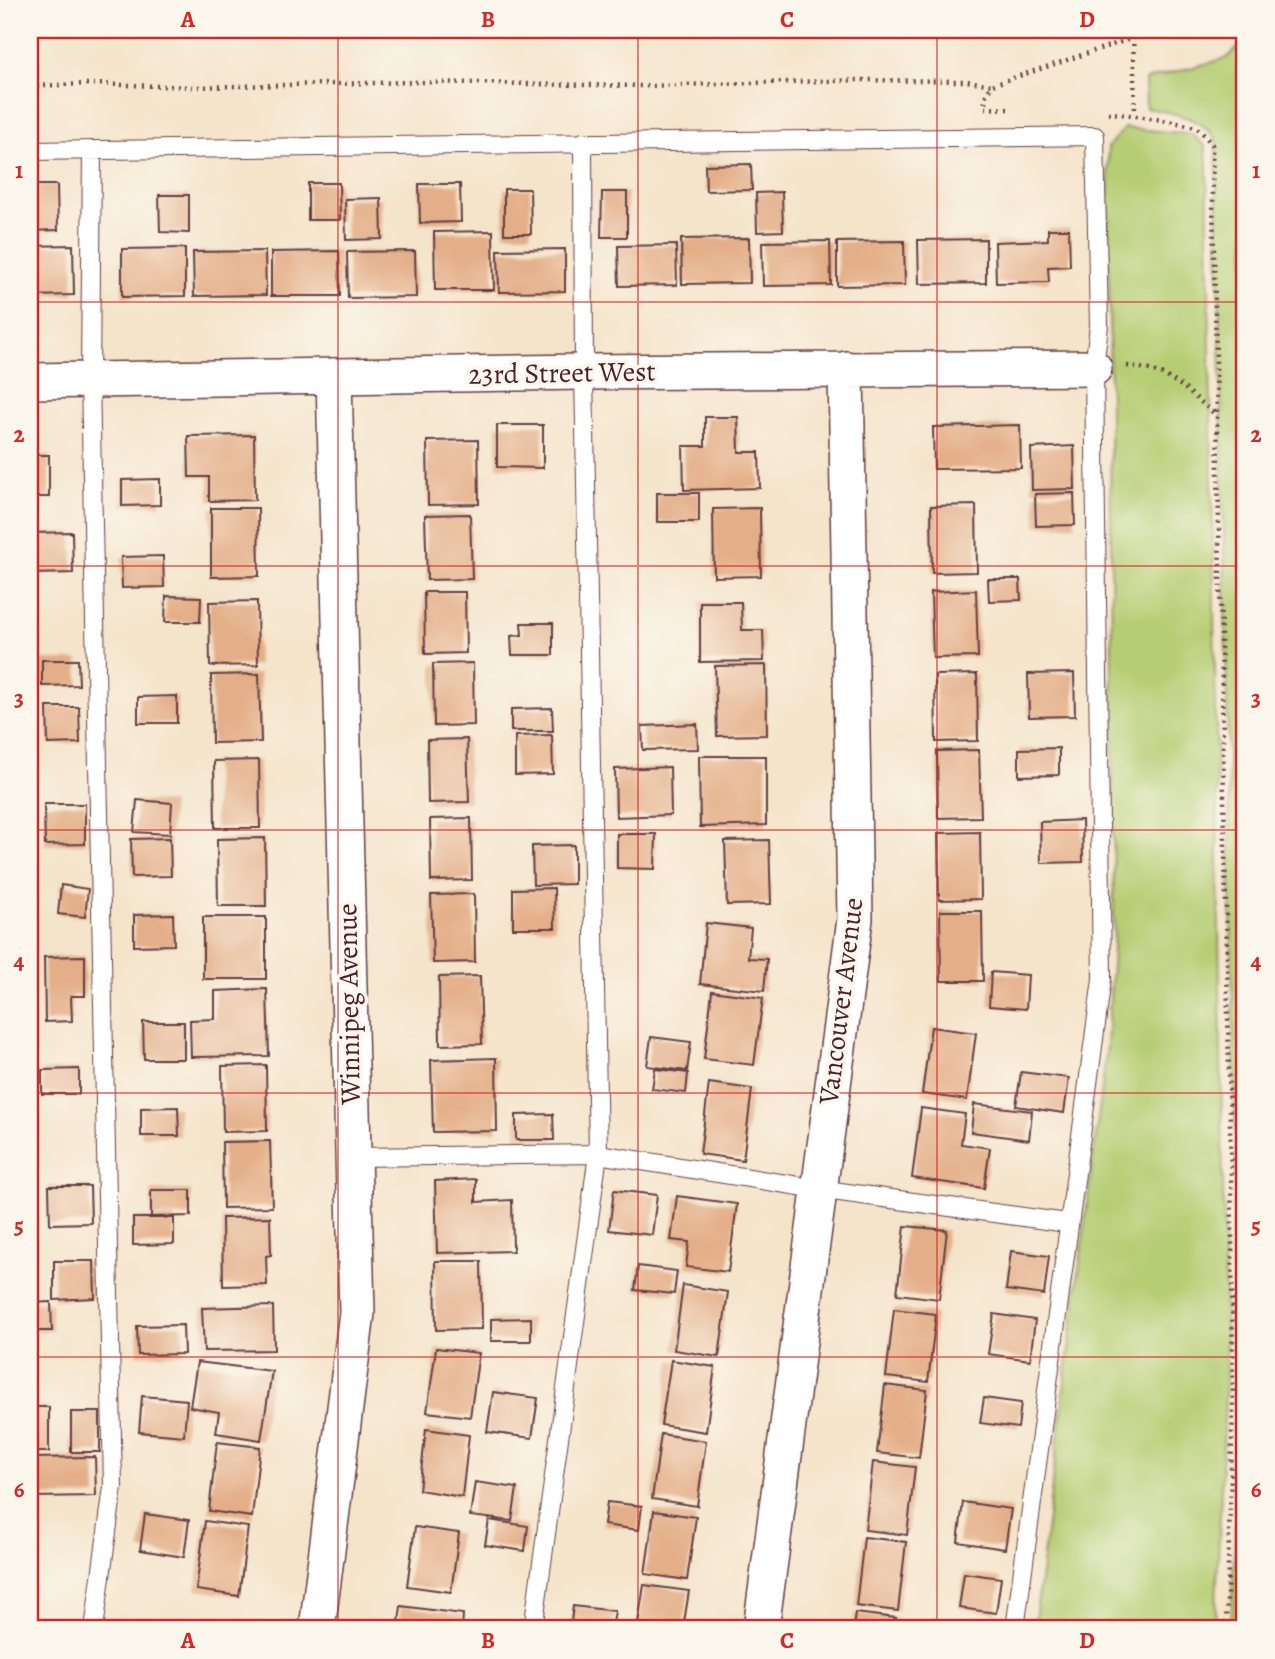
<svg xmlns="http://www.w3.org/2000/svg" width="1275" height="1659" font-family="Alegreya,serif">
<rect width="100%" height="100%" fill="#fbf7ec"/>
<filter id="ink" filterUnits="userSpaceOnUse"><feTurbulence type="fractalNoise" baseFrequency=".0143" numOctaves="2"/><feDisplacementMap in="SourceGraphic" scale="14" xChannelSelector="R" yChannelSelector="G"/><feConvolveMatrix kernelMatrix="1 2 1 2 8 2 1 2 1" color-interpolation-filters="sRGB"/></filter>
<filter id="wash" filterUnits="userSpaceOnUse"><feTurbulence type="fractalNoise" baseFrequency=".00686" numOctaves="4" result="noise"/><feDisplacementMap in="SourceGraphic" scale="28" xChannelSelector="R" yChannelSelector="G"/><feGaussianBlur stdDeviation="1.57" result="paint"/><feColorMatrix in="noise" values="0 0 0 0 0 0 0 0 0 0 0 0 0 0 0 0 0 1.4 0 .05"/><feComposite in="paint" operator="in"/></filter>
<g filter="url(#wash)">
<rect width="100%" height="100%" fill="#f4e4ca"/>
<path fill="#b5ce73" stroke="#80764f" stroke-width="2" d="M1245,40V1629H1231L1237,1470L1238,1265L1216,139C1199,116 1173,113 1146,108L1145,80L1227,58Z
M1124,128L1191,134L1205,146L1207,163L1226,1375L1215,1629H1034L1107,1047L1114,932L1108,147Z"/>
<g id="blocks">
<path fill="#e4af88" d="M751,164L752,190L706,191L705,165Z
M308,183H339L340,220H308Z
M419,184H460L461,222L420,223Z
M30,185H57L58,230L30,231Z
M504,189H530L531,234H504Z
M602,192H627V237H601Z
M782,192L783,231L757,232L756,193Z
M159,195H189V233L160,232Z
M381,198L382,239L346,240L345,199Z
M1048,229H1069L1070,266L1048,267L1049,282L996,283L995,242L1048,240Z
M493,231L494,290H435L434,232Z
M749,238L750,283L682,284L681,239Z
M986,239V283L919,284L918,240Z
M830,241L831,285L763,286L762,242Z
M904,241L905,285L837,286V242Z
M73,245L74,295L30,296V246Z
M676,245L677,285L619,286L618,246Z
M185,248V296L122,297V249Z
M565,249V291L499,292L498,250Z
M265,251L266,295L194,296L193,252Z
M339,251L340,296H271V252Z
M415,251L416,297L348,298L347,252Z
M705,417H738L739,452H759L760,488L684,490L683,446H705Z
M497,425H543V468L497,467Z
M1020,425L1021,468L934,469L933,427Z
M254,435L255,500L209,501V477H189L188,436Z
M478,440L479,504L428,505L427,441Z
M1074,446L1075,489L1032,490L1031,448Z
M30,455H49V497H30Z
M160,479V505L122,506V480Z
M657,493H699V522H657Z
M1074,493L1075,525L1036,526L1035,494Z
M976,505L977,572L932,573L931,506Z
M211,508H258L259,576L211,577Z
M760,508L761,576L714,577L713,509Z
M470,514L472,579L427,580L425,515Z
M72,532L73,573L30,574V533Z
M163,556L164,587L122,588L121,557Z
M988,579H1020L1021,600L989,601Z
M976,590L978,657L933,658L931,592Z
M424,592H465L466,653L425,654Z
M166,596L201,597L200,622H165Z
M257,601L258,665L210,666L209,602Z
M700,602H741L742,630H763L764,661L700,662Z
M521,623H553V655H512L511,636L522,635Z
M42,660H78L79,685L42,686Z
M473,663L474,725L434,726L433,664Z
M766,665L767,735L717,736L715,666Z
M1074,673L1075,716L1029,717L1028,674Z
M259,674L261,742L212,743L211,675Z
M977,674L978,741L936,742L935,675Z
M177,696V723H138V697Z
M47,707H79L80,743L48,744Z
M552,708L553,731H511V709Z
M697,724L698,749L643,750L642,726Z
M552,735L553,774L515,775V736Z
M467,739L469,802L428,803L427,740Z
M1059,748V775L1019,776V749Z
M979,750L981,817L938,818L937,751Z
M699,756H766V825L700,827Z
M259,760L260,828H215L214,761Z
M670,767L671,815L616,817L615,769Z
M137,800L172,803L170,834L134,832Z
M44,804H85V844L45,845Z
M471,818L472,880L431,881L430,819Z
M1082,820L1083,862L1041,863L1040,822Z
M980,832L981,899L939,900L938,833Z
M617,834H656L655,869L617,868Z
M170,838L171,876L132,877L131,839Z
M265,838L266,906H218L217,839Z
M769,840L771,904L727,905L725,841Z
M574,845V884L533,885L532,846Z
M61,885L88,889L85,917L58,914Z
M554,888L555,928H513V889Z
M474,894L475,962L433,963L431,895Z
M940,911H982L983,981H941Z
M173,914L174,945L134,946V915Z
M203,917H266V979H203Z
M706,923L751,928L748,958L767,959L764,991L700,984Z
M85,956V996H71L72,1021L45,1022L44,957Z
M991,972L1028,975L1026,1009L989,1006Z
M480,976L482,1044L440,1045L439,977Z
M267,989L269,1056L191,1057L190,1020L215,1019V991Z
M712,991L763,998L754,1065L704,1059Z
M143,1022H184V1059H144Z
M931,1027L976,1033L967,1100L922,1094Z
M651,1037L691,1042L687,1071L647,1066Z
M496,1058L497,1131L433,1132L431,1060Z
M266,1065L267,1131L223,1132L222,1066Z
M79,1069V1094H42V1070Z
M655,1069L688,1073L686,1093L652,1089Z
M1021,1072L1069,1078L1064,1113L1016,1106Z
M709,1083L752,1089L743,1160L700,1154Z
M974,1104L1032,1111L1029,1140L971,1132Z
M178,1107L179,1136H141V1108Z
M921,1108L965,1114L961,1144L990,1148L984,1188L912,1178Z
M553,1114L554,1140H516V1115Z
M270,1141L272,1207L223,1208L222,1142Z
M476,1179V1202L512,1200L513,1251L437,1253L435,1181Z
M49,1186H90L91,1223L50,1224Z
M151,1190H191V1216L151,1217Z
M614,1190L657,1195L652,1235L609,1230Z
M677,1196L737,1204L728,1272L686,1267L689,1242L671,1240Z
M270,1217L271,1255L266,1256L267,1285L223,1286L222,1218Z
M133,1218H174V1244L133,1245Z
M905,1226L947,1230L939,1299L897,1294Z
M1011,1251L1049,1256L1044,1295L1006,1290Z
M54,1261H94L95,1298L54,1300Z
M435,1261H481L482,1329L436,1330Z
M638,1266L677,1271L674,1294L635,1290Z
M683,1285L728,1292L719,1357L674,1350Z
M51,1302L52,1331H30V1303Z
M273,1306L274,1350L204,1351L202,1308Z
M894,1309L936,1314L928,1382L886,1377Z
M994,1314L1035,1320L1030,1360L988,1354Z
M531,1318V1341H491V1319Z
M183,1325L184,1354L138,1355L137,1326Z
M436,1348L479,1353L470,1417L427,1412Z
M671,1360L715,1367L706,1432L661,1425Z
M197,1362L272,1371L261,1440L216,1433L219,1412L190,1407Z
M885,1385L927,1390L919,1458L877,1453Z
M493,1392L538,1398L532,1438L487,1432Z
M142,1396L187,1400L184,1436L139,1432Z
M984,1398L1021,1403L1018,1428L980,1423Z
M30,1407H49V1452H30Z
M71,1412H100V1452H71Z
M426,1429L469,1435L462,1497L419,1490Z
M661,1434L706,1441L697,1506L652,1499Z
M217,1442L260,1447L252,1517L209,1511Z
M95,1457L96,1496L33,1497L32,1458Z
M873,1462L915,1467L907,1535L865,1530Z
M475,1482L517,1488L512,1521L470,1516Z
M607,1502L642,1506L639,1530L604,1525Z
M963,1502L1011,1509L1005,1549L958,1542Z
M654,1511L696,1517L687,1580L645,1574Z
M145,1514L189,1520L184,1557L140,1550Z
M489,1520L528,1526L525,1551L485,1545Z
M205,1521L248,1527L239,1596L196,1590Z
M415,1527L459,1533L451,1592L407,1586Z
M864,1537L906,1542L898,1611L856,1606Z
M964,1573L1001,1578L996,1613L959,1608Z
M644,1585L689,1591L683,1629H637Z
M401,1606L463,1614L462,1629H398Z
M573,1606L615,1611L612,1629H570Z
M855,1613L896,1618L895,1629H853Z"/>
</g>
</g>
<g filter="url(#ink)">
<use href="#blocks" fill-opacity="0" stroke="#643d43" stroke-width="2"/>
<g fill="none" stroke-linecap="round" stroke-linejoin="round">
<g stroke="#643d43" stroke-width="20">
<path id="lane" d="M92,150L90,380L113,1487L94,1629
M30,151L1095,136L1099,325L1094,368L1102,979L1015,1629
M353,1157L598,1154L818,1189L1067,1223
M533,1629L598,1154L584,372L583,142"/>
</g>
<g stroke="#643d43" stroke-width="38">
<path id="street" d="M30,381L584,372L1094,368
M317,1629L357,1313L334,376
M761,1629L855,919L846,369"/>
</g>
<path stroke="#643d43" stroke-width="4.5" stroke-dasharray="2 5" stroke-linecap="butt" d="M30,86L89,84L195,87L416,82L646,86L859,80L967,81L992,85
M1008,109L985,108V97L992,85L1157,30
M1108,113C1121,113 1187,123 1197,128C1202,131 1208,140 1212,145L1232,1232L1233,1410L1226,1629
M1127,366C1170,370 1185,389 1217,416"/>
<use href="#lane" stroke="#fff" stroke-width="18"/>
<use href="#street" stroke="#fff" stroke-width="35"/>
<path stroke="#643d43" stroke-width="4.5" stroke-dasharray="2 5" stroke-linecap="butt" d="M1133,30L1135,114"/>
</g>
</g>
<path fill="none" stroke="#d62828" stroke-width="2" stroke-opacity="0.55" d="M338,30V1629M638,30V1629M937,30V1629M30,302H1245M30,566H1245M30,830H1245M30,1093H1245M30,1357H1245"/>
<g text-anchor="middle" dominant-baseline="central" stroke-width="7" stroke-linejoin="round" paint-order="stroke">
<g font-size="28" fill="#4a1f2b" stroke="#fbf7ec">
<text transform="translate(562 373) rotate(-1)">23rd Street West</text>
<text transform="translate(841 1001) rotate(-83)">Vancouver Avenue</text>
<text transform="translate(349 1004) rotate(-91)">Winnipeg Avenue</text>
</g>
</g>
<rect width="1275" height="1659" fill="none" stroke="#fbf7ec" stroke-width="77"/>
<rect x="38" y="38" width="1198" height="1582" fill="none" stroke="#d62828" stroke-width="2.5"/>
<g font-size="23" text-anchor="middle" font-weight="bold" fill="#d62828">
<text x="188" y="27">A</text>
<text x="488" y="27">B</text>
<text x="787" y="27">C</text>
<text x="1087" y="27">D</text>
<text x="19" y="178">1</text>
<text x="1256" y="178">1</text>
<text x="19" y="442">2</text>
<text x="1256" y="442">2</text>
<text x="19" y="706">3</text>
<text x="1256" y="706">3</text>
<text x="19" y="969">4</text>
<text x="1256" y="969">4</text>
<text x="19" y="1233">5</text>
<text x="1256" y="1233">5</text>
<text x="19" y="1497">6</text>
<text x="1256" y="1497">6</text>
<text x="188" y="1648">A</text>
<text x="488" y="1648">B</text>
<text x="787" y="1648">C</text>
<text x="1087" y="1648">D</text>
</g>
</svg>
